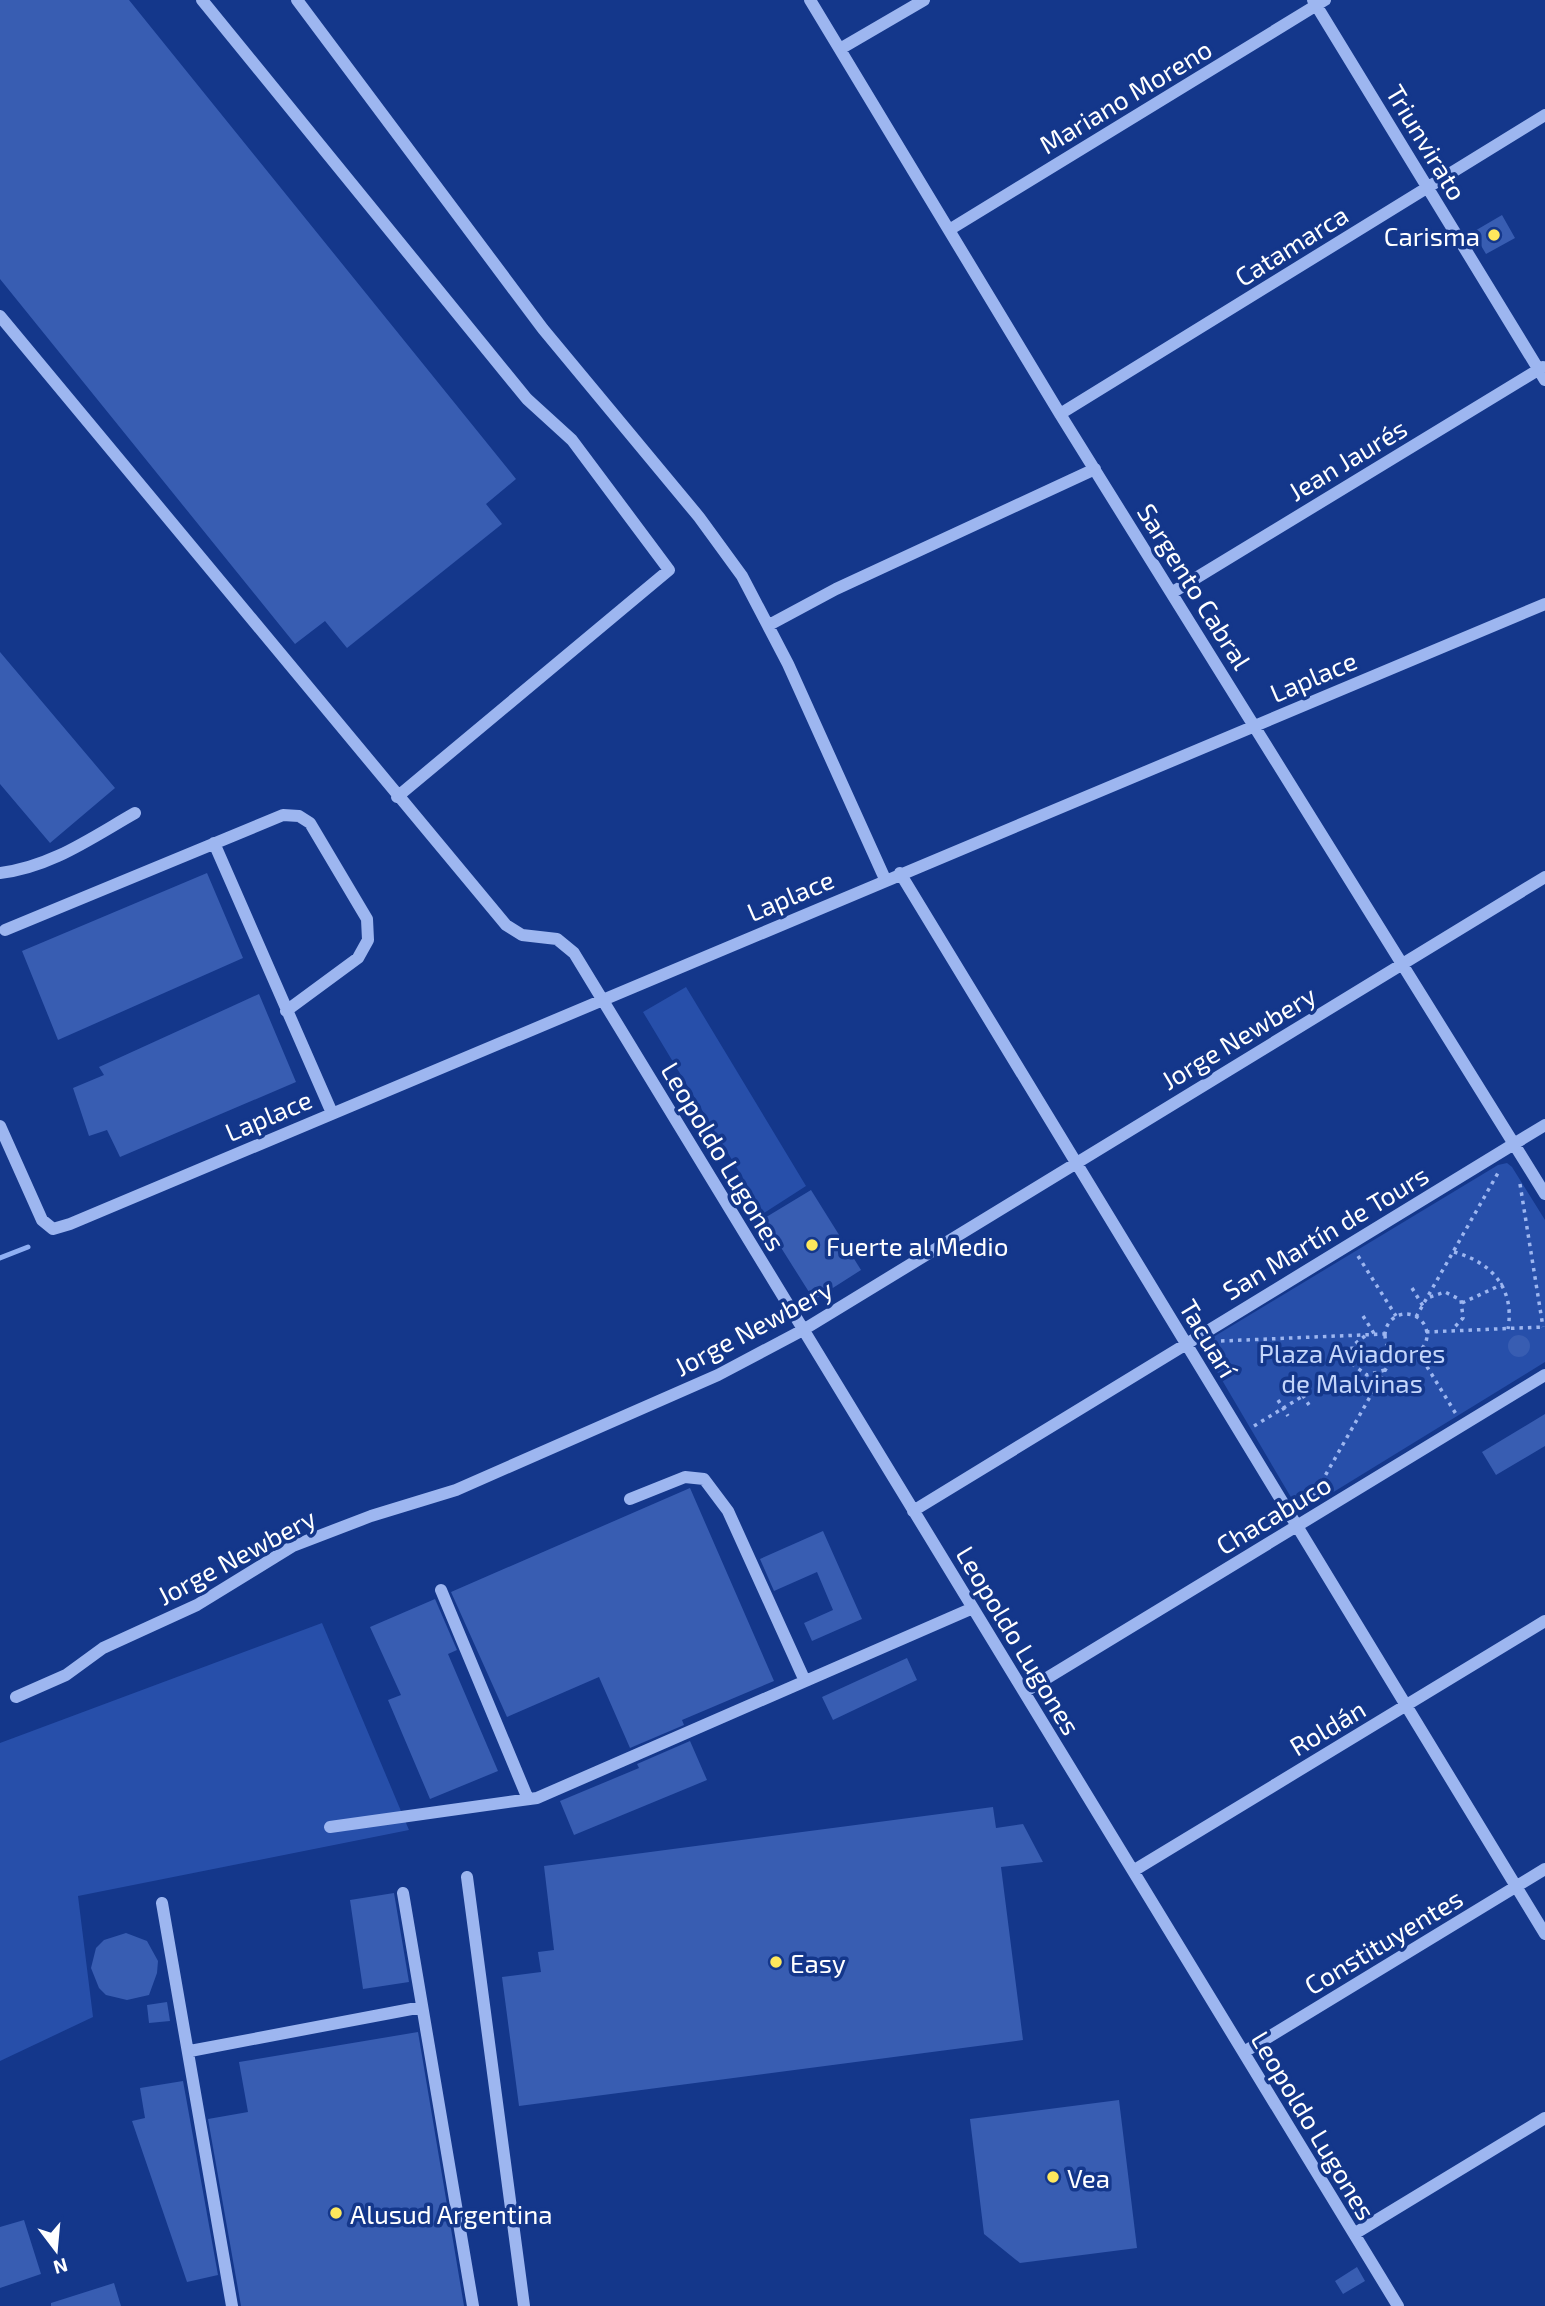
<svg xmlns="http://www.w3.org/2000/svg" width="1545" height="2306" font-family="'Exo 2',sans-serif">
<rect width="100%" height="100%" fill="#14378b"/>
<path fill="#274faa" d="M686,987L806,1186L764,1213L643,1012Z
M1507,1163L1512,1167L1545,1220V1362L1314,1504L1302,1507L1292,1499L1209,1358L1206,1347L1210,1339L1498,1165Z
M322,1623L409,1830L78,1896L93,2017L0,2061V1743Z"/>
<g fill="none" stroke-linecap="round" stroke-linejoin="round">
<path stroke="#8faff3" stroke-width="5" d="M0,1258L28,1247"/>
</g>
<path fill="#385db2" d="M0,0H129L516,479L486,504L502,524L347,648L325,621L295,644L0,279Z
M1502,215L1515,238L1486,254L1473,232Z
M0,652L115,788L50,843L0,784Z
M207,873L243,958L58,1040L22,951Z
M259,994L296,1082L120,1157L107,1130L89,1136L73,1088L104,1075L99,1067Z
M811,1190L861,1270L814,1300L763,1219Z
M1508 1346a11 11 0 1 1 22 0a11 11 0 1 1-22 0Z
M1545,1414V1446L1496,1475L1482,1452Z
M690,1488L774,1681L682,1720L684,1725L630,1748L599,1677L507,1717L451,1592Z
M823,1531L862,1619L812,1641L804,1623L833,1610L817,1572L774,1591L760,1559Z
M435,1599L457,1650L448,1654L498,1771L430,1799L388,1700L401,1695L370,1627Z
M907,1658L917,1680L833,1720L822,1697Z
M690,1741L707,1780L574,1835L560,1801L639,1768L637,1764Z
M993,1807L996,1828L1023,1824L1043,1862L1001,1867L1023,2040L519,2106L502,1977L541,1972L538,1952L554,1950L544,1866Z
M394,1893L409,1982L363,1989L350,1900Z
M126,1933L147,1941L158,1961L157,1973L149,1995L127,2000L106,1995L99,1988L91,1968L96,1948L104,1940Z
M167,2002L170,2021L149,2023L147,2005Z
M418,2032L464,2306H241L208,2119L248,2112L239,2062Z
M183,2081L218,2275L187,2282L132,2121L145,2118L140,2088Z
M1119,2100L1137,2248L1020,2263L984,2234L970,2119Z
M24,2220L41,2274L0,2288V2227Z
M1357,2267L1365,2281L1343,2294L1335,2281Z
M114,2283L121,2306H51V2303Z"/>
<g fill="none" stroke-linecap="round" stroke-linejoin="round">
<path stroke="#9db6f0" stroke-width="3.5" stroke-dasharray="3.5 5" stroke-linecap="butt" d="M1520,1184L1543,1327
M1454,1252C1491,1262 1515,1288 1508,1329
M1358,1256L1396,1316
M1412,1288L1423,1306
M1430,1297L1445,1292L1461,1300L1463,1318L1452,1330
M1462,1303L1503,1284
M1385 1335a21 21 0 1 1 42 0a21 21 0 1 1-42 0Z
M1363,1316L1375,1335
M1416,1317L1498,1173
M1426,1332L1543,1327
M1365,1336L1352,1346V1364L1367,1375L1385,1370
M1221,1341L1384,1334
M1418,1352L1456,1414
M1298,1388L1309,1405
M1278,1400L1288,1416
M1254,1426L1303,1396
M1313,1497L1395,1353"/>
<path stroke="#9db6f0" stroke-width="12" d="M202,0L527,399L572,440L669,570L397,797
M297,0L543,329L699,517L742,576L788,664L885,879
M810,0L1060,414L1545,1194
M1313,0L1545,380
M840,49L924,0
M949,230L1325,0
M0,316L506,925L522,935L557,939L574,953L1398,2306
M1060,414L1545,115
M1173,592L1543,367
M769,625L836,589L1095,469
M214,843L332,1113
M0,873C51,867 91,838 135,813
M900,873L1545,1934
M5,930L283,815L299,816L310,823L367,919L368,940L358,958L286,1011
M0,1126L42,1220L53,1229L70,1224L1545,604
M630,1499L685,1477L704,1479L728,1511L805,1681
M913,1511L1545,1125
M441,1590L528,1799
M1024,1692L1545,1375
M16,1697L66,1675L103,1648L197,1605L293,1546L371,1516L456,1490L718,1375L803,1330L1545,877
M330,1827L537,1798L973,1608
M1133,1871L1545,1621
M467,1877L524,2306
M403,1893L473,2306
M162,1903L232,2306
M190,2051L422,2007
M1244,2052L1545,1869
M1354,2234L1545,2118"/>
</g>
<g fill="#ffe85c" stroke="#14378b" stroke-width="2.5">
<circle cx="1494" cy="235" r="7"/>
<circle cx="812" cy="1245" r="7"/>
<circle cx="776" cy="1962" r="7"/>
<circle cx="1053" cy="2177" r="7"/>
<circle cx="336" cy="2213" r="7"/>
</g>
<g text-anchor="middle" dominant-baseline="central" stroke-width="7" stroke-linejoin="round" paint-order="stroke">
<g font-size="26" fill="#fff" stroke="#14378b">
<text transform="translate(1125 96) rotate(-31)">Mariano Moreno</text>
<text transform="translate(1427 142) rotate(59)">Triunvirato</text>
<text transform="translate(1291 245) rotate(-32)">Catamarca</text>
<text transform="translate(1347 459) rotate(-31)">Jean Jaurés</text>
<text transform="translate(1195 586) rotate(58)">Sargento Cabral</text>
<text transform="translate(1313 676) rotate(-23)">Laplace</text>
<text transform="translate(790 895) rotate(-23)">Laplace</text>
<text transform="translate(1238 1037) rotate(-31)">Jorge Newbery</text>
<text transform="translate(268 1115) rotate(-23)">Laplace</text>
<text transform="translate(724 1156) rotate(59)">Leopoldo Lugones</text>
<text transform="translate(1325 1232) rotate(-31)">San Martín de Tours</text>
<text transform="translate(753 1327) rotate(-28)">Jorge Newbery</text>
<text transform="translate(1209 1338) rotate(59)">Tacuarí</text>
<text transform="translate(1273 1514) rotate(-31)">Chacabuco</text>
<text transform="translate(236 1556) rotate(-28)">Jorge Newbery</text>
<text transform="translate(1019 1640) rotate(59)">Leopoldo Lugones</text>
<text transform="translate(1327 1727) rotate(-31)">Roldán</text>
<text transform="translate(1383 1941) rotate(-31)">Constituyentes</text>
<text transform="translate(1314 2125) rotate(59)">Leopoldo Lugones</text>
</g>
<g font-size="26" fill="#fff" stroke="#14378b" text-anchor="start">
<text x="1480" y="235" text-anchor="end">Carisma</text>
<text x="826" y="1245">Fuerte al Medio</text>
<text x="790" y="1962">Easy</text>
<text x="1067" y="2177">Vea</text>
<text x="350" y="2213">Alusud Argentina</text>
</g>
<g font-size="26" fill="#c3d5fb" stroke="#14378b">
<text x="1352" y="1352">Plaza Aviadores<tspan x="1352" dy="30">de Malvinas</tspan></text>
</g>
</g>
<g transform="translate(56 2250) rotate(164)" stroke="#14378b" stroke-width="5" paint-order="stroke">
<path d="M0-5L12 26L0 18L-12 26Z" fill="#ffffff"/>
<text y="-10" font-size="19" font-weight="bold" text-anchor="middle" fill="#ffffff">N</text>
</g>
</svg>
